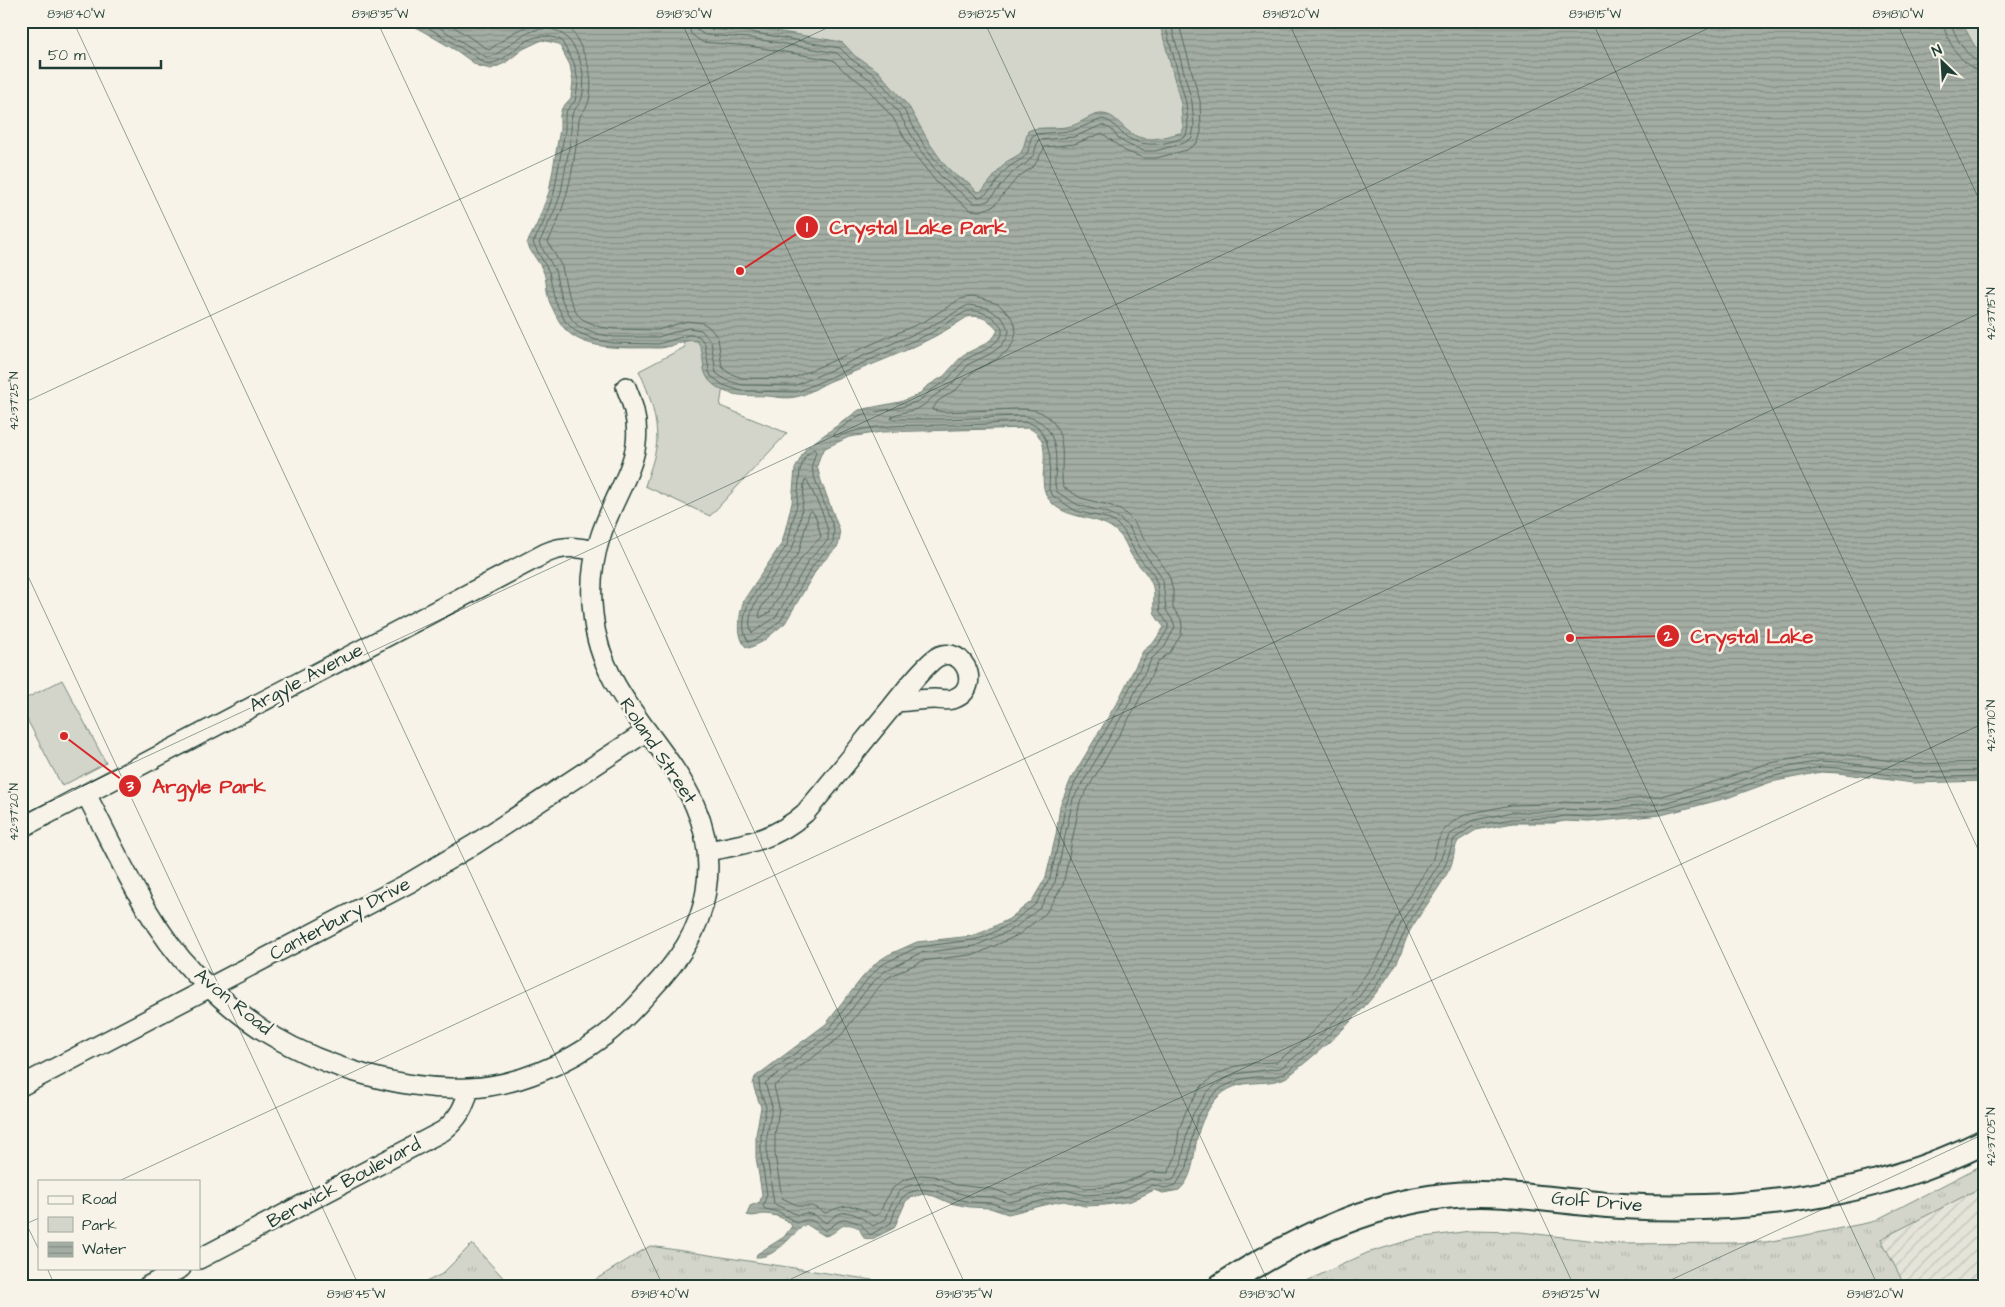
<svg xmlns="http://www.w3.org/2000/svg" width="2005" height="1307" font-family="'Architects Daughter',sans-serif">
<defs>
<pattern id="industrial-furrows" width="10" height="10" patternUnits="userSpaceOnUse" patternTransform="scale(1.25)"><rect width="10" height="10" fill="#e5e4d9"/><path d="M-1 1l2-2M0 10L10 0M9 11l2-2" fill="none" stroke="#c4c4bb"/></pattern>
<pattern id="grass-tufts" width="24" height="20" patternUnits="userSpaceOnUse" patternTransform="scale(1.25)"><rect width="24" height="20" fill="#d3d5ca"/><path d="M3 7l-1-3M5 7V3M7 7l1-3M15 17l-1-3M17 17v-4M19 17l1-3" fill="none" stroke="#b5b8ae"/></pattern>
<pattern id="water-rules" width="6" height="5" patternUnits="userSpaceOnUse" patternTransform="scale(1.25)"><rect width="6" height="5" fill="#a4ada3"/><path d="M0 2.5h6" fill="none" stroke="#858e86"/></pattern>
</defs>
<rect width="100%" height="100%" fill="#f7f3e8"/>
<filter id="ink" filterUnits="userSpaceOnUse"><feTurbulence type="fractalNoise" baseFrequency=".02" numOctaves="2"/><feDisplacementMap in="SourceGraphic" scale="10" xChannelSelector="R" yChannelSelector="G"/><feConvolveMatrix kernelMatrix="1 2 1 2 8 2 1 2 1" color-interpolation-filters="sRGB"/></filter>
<g filter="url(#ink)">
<path fill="url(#industrial-furrows)" d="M1984,1186V1286H1905L1881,1239Z"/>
<path fill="url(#grass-tufts)" stroke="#79897f" d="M1984,1164V1186L1881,1239L1905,1286H1296L1367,1253L1417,1238L1470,1231L1520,1232L1622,1244L1731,1243L1766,1242L1801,1236L1872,1222Z
M472,1244L511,1286H418L442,1274Z
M650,1246L912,1286H585Z"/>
<path fill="#d3d5ca" stroke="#79897f" d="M690,21H1251L1218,151L733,322L720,406L787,433L710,516L645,486C649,473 654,460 656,448C660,425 649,391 639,371L685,347L625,220L755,152Z
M1951,21H1984V64Z
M62,680L106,763L62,786L21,708V701Z"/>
<path fill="url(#water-rules)" stroke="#6f8077" d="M368,21H690L751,27L836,41L843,43L855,56L878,71L909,107L930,144L944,164L956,176L968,182L977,192L982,191L1006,162L1020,154L1023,149L1028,131L1033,129C1046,127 1059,129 1071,126C1082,123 1092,113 1103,114C1115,115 1120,125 1128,131C1145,145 1164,137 1183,132L1181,104L1159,21H1961L1974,45L1984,55V781L1913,783L1838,773L1821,772L1771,782L1727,798L1661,815L1589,822L1565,821L1554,823H1513L1476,830L1458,841C1453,850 1454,861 1449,870C1438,890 1424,908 1412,927C1404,940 1402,956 1393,969C1367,1010 1329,1044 1291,1074C1270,1091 1240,1072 1215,1100C1207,1110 1201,1122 1198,1134C1193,1153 1195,1176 1179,1190L1163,1193L1154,1190L1131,1201L1105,1205L1085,1206L1064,1201L1057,1202L1008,1214L990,1208L970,1207L950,1203L934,1196L923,1194L910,1198L906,1201L894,1228L872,1239L864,1238L859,1228C840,1218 840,1233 825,1236L806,1224C791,1234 777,1258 756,1257L757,1254L784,1237L792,1226C787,1218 773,1214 763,1214C757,1215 753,1217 747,1215L750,1206L760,1202L762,1194L756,1157V1135L761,1107L755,1091L753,1084L755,1077L826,1024L862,978L877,962L888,955L917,942L972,936L983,932L1009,919L1032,901L1046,877L1056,835L1060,806L1071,779L1119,699L1143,651L1154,642L1164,627C1161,623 1157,619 1155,614C1152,604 1156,594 1152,584C1148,573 1138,566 1132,556C1127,548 1125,539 1118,533C1100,513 1064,522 1048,498C1034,477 1058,443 1029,428L881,432L849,437L825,448L820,456L817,466L821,481L839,529L840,537L838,546L818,567L785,623L762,642L749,648L745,646C736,633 739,615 744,600L782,543L792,503L795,469L806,448L859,410L900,402L918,395L926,387L944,376L963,355L985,344L994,337L998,330C991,320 979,314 967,317C926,345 878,362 833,380C820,385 808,395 795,397C786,399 777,397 768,396C748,395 730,398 714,385C697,372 708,355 697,341C683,338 671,349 656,348C628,347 586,352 565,329C559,323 554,311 550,303C546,293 547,282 544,273C540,262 531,254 527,243L537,224L549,192L560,129V115L562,108L571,98L573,82L570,65L559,44L542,40L523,49L505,63L491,69L478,66L457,51L414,26Z"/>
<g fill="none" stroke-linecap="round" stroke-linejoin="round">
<path stroke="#546a60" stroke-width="1" d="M415,21L434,31L485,63C512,67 522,23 561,40L574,63L578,81L577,91L575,101L567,110L565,115V130L554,193L542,226L533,243L549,272L555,301L565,321L575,331L596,340L613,343L658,344L689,335L699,336L705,344L709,371L711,376L723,385L741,391L797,392L931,333L965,312C979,308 995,316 1002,328V335L997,341L987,349L966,359L947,380L930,391L921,400L902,407L860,415L835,432L834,436L837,437C869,423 909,426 943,425C969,425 995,424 1020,422L1030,423L1038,427L1046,440L1050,457L1049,490L1053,496L1076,511L1106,518L1116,523L1124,531L1136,554L1153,574L1157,583L1160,612L1168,624V629L1158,645L1147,654L1123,701L1075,782L1065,807L1060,836L1050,878L1036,904L1011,923L985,937L973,940L918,947L891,960L880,966L866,981L830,1028L759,1080L760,1090L766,1107L761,1135V1156L767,1194L763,1206L765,1209L779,1212L797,1223C811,1216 815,1222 825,1231L839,1221L846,1219L861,1224L870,1235L891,1223L895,1210L902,1198L908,1193L922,1189L936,1191L952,1198L971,1202L991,1203L1009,1209L1057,1197L1065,1196L1085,1201L1105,1200L1129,1196L1153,1185L1165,1188L1176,1185L1187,1167L1193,1133L1198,1116L1212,1096L1221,1088L1238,1080L1255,1077H1271L1284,1074L1315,1048L1362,1002L1374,989L1390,964L1408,924L1445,866L1454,839L1473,826L1512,819L1554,818L1565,816L1590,817L1660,810L1725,793L1769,777L1821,767L1839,768L1914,778L1984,776
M429,21L486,57H491C507,49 522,31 541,29C572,24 587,67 583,92C582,105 574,107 572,115C570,120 572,126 571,130C570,149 565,168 562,187C559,205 547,226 539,243L555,270L561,298L571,318L578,326L598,334L614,337H658L688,328L701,330L711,341L716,373L726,380L742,385L794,386L928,328L968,305L988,308L1003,319L1009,331L1007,338L1001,346L990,354L969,364L951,385L934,396L924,405L917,409L893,415L891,419H944L1021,416C1049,418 1056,439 1056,464C1056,473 1053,483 1057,492L1078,505L1109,513L1119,518L1129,527L1142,551L1158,571L1163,581L1166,610L1173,621L1175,627L1164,648L1152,658L1129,704L1073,799L1055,882L1040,908L1013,929L975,946L920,953L885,971L870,985L834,1032L765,1083L772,1106L767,1136V1156L774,1204L798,1215L806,1213L814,1215L826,1223C830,1221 833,1217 836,1215C851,1208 862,1218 873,1226L886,1219L890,1207L898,1193L905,1187L921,1183H933L954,1192L971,1196L992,1197L1009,1202L1057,1191L1066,1190L1085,1195L1117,1193L1151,1179L1166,1181L1173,1180L1181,1165L1187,1132L1193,1114L1207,1092L1218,1083L1235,1074L1281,1068L1311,1044L1358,998L1385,961L1402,921L1439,864L1449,835L1471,821L1512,812H1553L1565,809L1590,811L1659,804L1723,787L1768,771L1820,761L1839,762L1914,772L1984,770
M445,21L489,50L514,32L539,21
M548,21C555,22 564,24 570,29C574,32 576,37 578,41C588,61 594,78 589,100C588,108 580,113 579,120C575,162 568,204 548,242L562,267L568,295L577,314L582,319L600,327L614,329L658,330L687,321L703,323L710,328L718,338L722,367L729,373L742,378L791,379L925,321L960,299L970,297L978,298L998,304L1009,314L1015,324L1016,333L1013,343L1007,351L995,360L972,372L957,389L938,401L932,410L944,412C961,411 978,411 995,410C1023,409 1049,403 1060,436C1065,453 1060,470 1063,487L1081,498L1112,506L1124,512L1134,522L1148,546L1164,567L1170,578L1173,591V608L1181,619L1182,627L1181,635L1170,652L1158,662L1135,708L1080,802L1063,885L1046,913L1018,935L977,954L922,961L889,977L876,990L839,1038L774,1086L779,1107L775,1136V1155L782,1198L799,1206H812L826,1213C846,1203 855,1204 874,1216L880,1213L884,1203L893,1188L902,1181L920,1175L934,1176L956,1185L993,1189L1010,1195L1055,1183H1067L1085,1188L1104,1187L1124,1183L1151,1172L1168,1173L1176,1156L1179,1130L1186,1111L1201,1087L1214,1076L1233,1067L1253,1063L1277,1062L1306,1038L1352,993L1378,958L1396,917L1432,861L1438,841L1443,831L1455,820L1467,814L1511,805L1552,804L1564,802L1590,803L1657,797L1721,780L1765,764L1819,754H1840L1915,764L1984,762
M688,21L691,34L702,42L749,46L833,60L844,71L865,86L893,118L914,154L937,183L970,210L980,211L994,206L1017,178L1034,166L1045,147L1075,144L1102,133L1125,151L1144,158H1156L1187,150L1198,142L1201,132L1200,101L1178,21
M695,21L697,30L705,35L750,38L837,53L849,65L871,80L899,113L920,150L942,178L974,203H983L989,200L1013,172L1028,162L1034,154L1038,140L1074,137L1102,125L1111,129L1120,140L1129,145L1144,151H1155L1184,143L1192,138L1194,126L1192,102L1170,21
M702,21L703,26L707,29L750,32L840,48L852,60L875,75L904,110L925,147L947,174L978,197C993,195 998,175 1009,167C1015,162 1021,161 1026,155C1031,148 1028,138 1035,134L1072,131L1102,119C1113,121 1116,128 1124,135C1141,149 1168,145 1186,136L1188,126L1186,103L1164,21
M1943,21C1944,39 1965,71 1984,72
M1951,21C1952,34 1970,63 1984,64
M814,449L816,452L812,465L813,474L834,529L833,543L814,564L781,620L759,638L749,642C740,631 744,614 749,602L787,545L797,504L800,470L805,457Z
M807,480L823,514L828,531V540L809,560L776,617L752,633C739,608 783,569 793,546C801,526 803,504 804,482Z
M812,511L816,517L821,537L802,557L770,612L760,618L759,616L761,608L799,552L809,513Z"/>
<g stroke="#1f3d34" stroke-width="22">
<path id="minor" d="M86,794C117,853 147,924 194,973C217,995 242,1018 269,1034C326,1068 403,1091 469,1088C516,1086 567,1064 604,1036C621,1023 635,1008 649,992C677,962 700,932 706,891C725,770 602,725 593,614C590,589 592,563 600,538C618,480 655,453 626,387
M21,828L546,553C564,545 577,547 596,551
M707,851C746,844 775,840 805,813C833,780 860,746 887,713C901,696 915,676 932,661C959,637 987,687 953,699C947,701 940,699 934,699C922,699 909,701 896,702
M21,1086L409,883L475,844L647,731
M199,1259L443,1131C458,1119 465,1107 469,1088
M148,1286L181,1268"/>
</g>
<g stroke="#1f3d34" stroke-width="28">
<path id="tertiary" d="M1221,1286C1289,1243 1363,1205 1444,1196C1504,1189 1563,1203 1623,1206C1745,1213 1872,1197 1984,1142"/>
</g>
<use href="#minor" stroke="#f7f3e8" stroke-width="19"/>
<use href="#tertiary" stroke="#f7f3e8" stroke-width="24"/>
</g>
</g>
<path fill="none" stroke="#1f3d34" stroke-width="1" stroke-opacity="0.45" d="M73,21L663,1286M377,21L966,1286M681,21L1270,1286M984,21L1574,1286M1288,21L1878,1286M1592,21L1984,862M1896,21L1984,210M21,404L842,21M21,561L359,1286M21,815L1724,21M119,1181L1984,311M21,1213L39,1250M21,1226L39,1218M47,1268L55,1286M776,1286L1984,723M1658,1286L1984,1134"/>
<g text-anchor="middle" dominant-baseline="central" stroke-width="5" stroke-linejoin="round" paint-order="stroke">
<g font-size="19" fill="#1f3d34" stroke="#f7f3e8">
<text transform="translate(306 678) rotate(-28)">Argyle Avenue</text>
<text transform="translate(658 751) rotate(56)">Roland Street</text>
<text transform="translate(340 919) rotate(-28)">Canterbury Drive</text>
<text transform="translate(233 1002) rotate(39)">Avon Road</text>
<text transform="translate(344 1183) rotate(-28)">Berwick Boulevard</text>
<text transform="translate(1597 1202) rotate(5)">Golf Drive</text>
</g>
</g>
<path fill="none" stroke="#d62828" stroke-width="2" d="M740 271L807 227M1570 638L1668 636M64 736L130 786"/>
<g fill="#d62828" stroke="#f7f3e8" stroke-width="2">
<circle cx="740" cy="271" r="5"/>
<circle cx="1570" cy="638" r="5"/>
<circle cx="64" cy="736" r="5"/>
<circle cx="807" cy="227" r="12"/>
<circle cx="1668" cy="636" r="12"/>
<circle cx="130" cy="786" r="12"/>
</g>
<g font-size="15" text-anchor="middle" font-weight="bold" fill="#fff">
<text x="807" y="232">1</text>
<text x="1668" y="641">2</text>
<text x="130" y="791">3</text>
</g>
<g font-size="20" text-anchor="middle" font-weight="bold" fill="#d62828" stroke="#f7f3e8" stroke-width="5" stroke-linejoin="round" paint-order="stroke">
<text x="918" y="234">Crystal Lake Park</text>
<text x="1752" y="643">Crystal Lake</text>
<text x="209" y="793">Argyle Park</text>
</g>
<rect width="2005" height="1307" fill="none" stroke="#f7f3e8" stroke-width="55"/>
<rect x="38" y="1180" width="162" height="90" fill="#f7f3e8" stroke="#a1aaa0"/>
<rect x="48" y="1196" width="25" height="8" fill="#f7f3e8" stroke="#a1aaa0"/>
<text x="82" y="1204" font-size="15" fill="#1f3d34">Road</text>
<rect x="48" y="1217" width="25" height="15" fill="#d3d5ca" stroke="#a1aaa0"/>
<text x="82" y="1230" font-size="15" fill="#1f3d34">Park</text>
<rect x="48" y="1242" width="25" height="15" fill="url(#water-rules)" stroke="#a1aaa0"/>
<text x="82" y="1254" font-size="15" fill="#1f3d34">Water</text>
<g transform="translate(1942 62) rotate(335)" stroke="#f7f3e8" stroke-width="4" paint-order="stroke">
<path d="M0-4L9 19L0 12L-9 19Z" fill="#1f3d34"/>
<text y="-8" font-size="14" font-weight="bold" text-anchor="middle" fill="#1f3d34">N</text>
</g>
<path d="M40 60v8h121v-8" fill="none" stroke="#1f3d34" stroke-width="2.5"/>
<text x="48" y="60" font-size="15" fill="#1f3d34" stroke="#f7f3e8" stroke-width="4" paint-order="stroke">50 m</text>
<rect x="28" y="28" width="1950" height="1252" fill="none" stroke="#1f3d34" stroke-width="2"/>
<g font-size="12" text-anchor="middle" fill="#1f3d34">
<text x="76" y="18">83°18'40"W</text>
<text x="380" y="18">83°18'35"W</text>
<text x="684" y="18">83°18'30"W</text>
<text x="987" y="18">83°18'25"W</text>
<text x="1291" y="18">83°18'20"W</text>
<text x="1595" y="18">83°18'15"W</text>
<text x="1898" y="18">83°18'10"W</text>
<text transform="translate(1991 314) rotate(-90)" y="4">42°37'15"N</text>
<text transform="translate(14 401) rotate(-90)" y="4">42°37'25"N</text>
<text transform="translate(1991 726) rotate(-90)" y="4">42°37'10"N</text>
<text transform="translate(14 812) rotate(-90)" y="4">42°37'20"N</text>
<text transform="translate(1991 1137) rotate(-90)" y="4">42°37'05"N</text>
<text x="356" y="1298">83°18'45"W</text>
<text x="660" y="1298">83°18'40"W</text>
<text x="964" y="1298">83°18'35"W</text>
<text x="1267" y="1298">83°18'30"W</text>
<text x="1571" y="1298">83°18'25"W</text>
<text x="1875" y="1298">83°18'20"W</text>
</g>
</svg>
